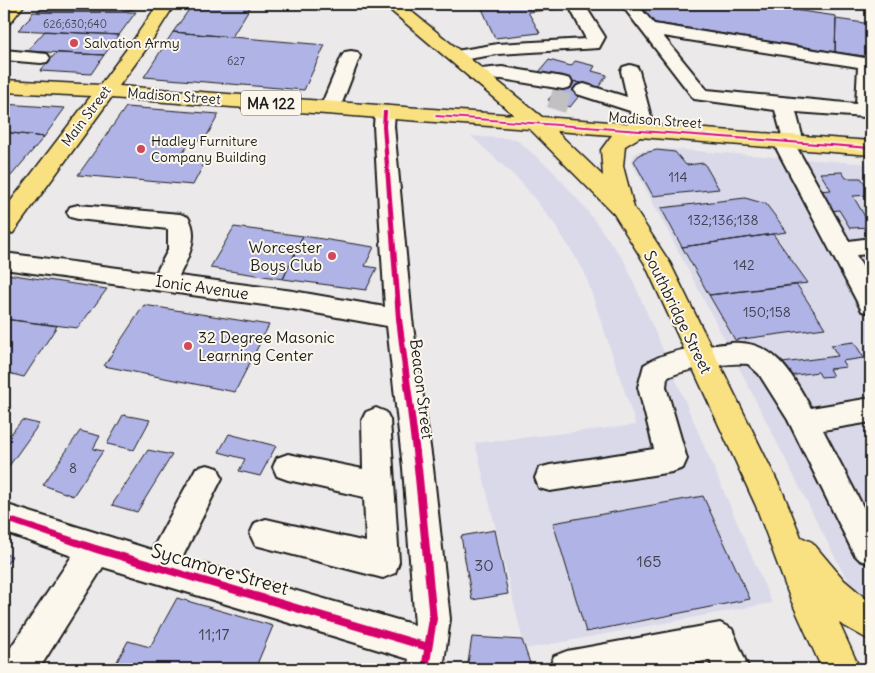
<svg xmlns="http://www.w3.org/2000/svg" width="875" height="673" font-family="Delius,sans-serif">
<rect width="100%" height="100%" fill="#ece9eb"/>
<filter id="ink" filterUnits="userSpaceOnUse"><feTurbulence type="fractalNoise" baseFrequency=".02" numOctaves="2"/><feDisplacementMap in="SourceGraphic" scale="10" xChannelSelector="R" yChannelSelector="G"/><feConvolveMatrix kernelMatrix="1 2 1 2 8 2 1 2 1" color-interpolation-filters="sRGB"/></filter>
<g filter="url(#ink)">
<path fill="#dad9e9" d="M471,136L516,139L551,169L586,209L625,262L772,603L525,649L475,443L636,425L584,271L556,226L522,183Z
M668,149L871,164V600L853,587L840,567L727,344L631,161L635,154L640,151Z"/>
<path fill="#afb3e5" stroke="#1c1c1c" d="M43,4H141L139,7L123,12H37Z
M193,4H252L232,37L173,32Z
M480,4H553L556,9L528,12L540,33L495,38Z
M640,4H752L836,16L835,52L650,22Z
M33,12H136L119,35L18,30L30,18Z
M836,19L871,24V57L835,52Z
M45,31L119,35L104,55L27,51Z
M173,32L232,37L325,45L304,90L144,77Z
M56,53L104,55L91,74L40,71Z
M549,60L571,66L575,61L595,66L592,71L607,75L598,88L539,72Z
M566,79L588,85L570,107L548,100Z
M4,104L65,108L44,137L4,132Z
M126,107L219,114L204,141L191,140L181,156L207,158L193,185L78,175Z
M4,132L44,137L11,176L4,175Z
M657,150L675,152L686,165L704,163L719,189L653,196L634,161L640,154Z
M842,172L846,178H861L871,192V195L853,196L871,227L850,228L839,210L831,211L818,191L831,190L820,173Z
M745,198L766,204L787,232L682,247L661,208Z
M234,227L303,236L283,279L210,268Z
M773,234L808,283L709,295L682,247Z
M303,236L374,247L365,266L377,268L366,290L283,279Z
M7,274L107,289L78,328L4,319V278Z
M797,285L825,328L735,340L709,295Z
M144,305L269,325L235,392L104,366Z
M4,319L57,326L24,377L4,372Z
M854,342L864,358L842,361L846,367L829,369L833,376L821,377L818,372L789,376L782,363L838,356L831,345Z
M123,415L150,420L134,450L107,444Z
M22,420L39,424L4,473V434L10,435Z
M80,431L100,436L93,449L103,451L73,496L43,485Z
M229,434L276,446L260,476L239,471L245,459L219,452Z
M148,450L172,455L137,512L112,505Z
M703,496L750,599L586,632L553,523Z
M495,530L508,594L472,600L461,536Z
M4,554L12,556L4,568Z
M177,598L273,626L255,669H113L128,641L150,647Z
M472,637L522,640L532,669H467Z"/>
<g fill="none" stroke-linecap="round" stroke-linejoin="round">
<path stroke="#c2c0c2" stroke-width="19" stroke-dasharray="19 9" stroke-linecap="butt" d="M550,98L571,105"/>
<g stroke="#1c1c1c" stroke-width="4">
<path id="minor" d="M568,4H584L605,37L599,48L498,54L456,61L450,60L447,56L450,52L498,44L586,39Z
M621,4H637L654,24L871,59V115L865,117L796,112L804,143L797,148L849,241L871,238V254L856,255L871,282V313L862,311L773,142L776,138L782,136L775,110L694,99ZM663,36L858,67L856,104L707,90Z
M4,50L47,54L50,58L47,62L41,63L4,60Z
M351,51L357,52L360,56L340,108L337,112H323L320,108L342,56L345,52Z
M630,65L637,67L639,71L651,117L642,135L635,137L628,135L625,131L631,117L630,111L577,94L574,90L577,86L584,84L627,97L621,71L623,67Z
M502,67L563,77L570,79L572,83L570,87L563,89L502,79L470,78L468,74L470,70Z
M385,106L392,108L395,112L394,126L412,319L433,468L450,619L443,669H407L409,659L103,567L39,669H4L5,656L72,556L4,532V504L152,550L196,468L207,465L218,468L222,478L182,558L415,625L403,468L387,326L293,309L4,269V253L156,273L168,250V229L78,219L70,217L67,212L70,207L78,205L180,214L188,217C200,236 188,258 179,276L293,291L385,307L374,126L375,112L378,108Z
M731,343C775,340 792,375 811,408L871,398V422L823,430L871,522V564L860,560L854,554L788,420L759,374L748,364C731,362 681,369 667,378L666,387L687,459L683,468L672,472L550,491L539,488L535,478L539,468L550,465L654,449L638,387L644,365C669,348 703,347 731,343Z
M376,408L386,412L390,420L399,562L395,573L383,578L255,545L250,534L255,523L266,519L366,542L364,497L288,480L277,476L273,467L277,458L288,454L363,469L362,420L366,412Z
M720,623L732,629L749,669H713L710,660L662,669H549L554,656L567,651Z"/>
</g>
<g stroke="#1c1c1c" stroke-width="3">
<path id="major" d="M7,4H25L10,23L4,24V8Z
M158,4H175L149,45L119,86L514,115L383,4H402L542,117L871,141V155L640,137L625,146L623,166L634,208L670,263L784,495L801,537L812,542L844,580L871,603V641L839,623L860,669H822L790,598L756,506L645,264L614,214L530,129L111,98L13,233L4,235V210L91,96L4,92V80L100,85L132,42ZM556,131L612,135L601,150L603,176Z"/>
</g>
<use href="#minor" fill="#fbf7ec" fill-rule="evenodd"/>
<use href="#major" fill="#f9e181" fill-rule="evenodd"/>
<g stroke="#fbf7ec" stroke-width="3">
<path id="cycleway" d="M383,111H387V112L386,126L402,319L422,468L437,619L429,669H421L424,650L96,553L4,521V515L96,545L425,642L429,619L414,468L396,319L382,126Z
M435,115L871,147V149L437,117H435Z"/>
</g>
<use href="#cycleway" fill="#d6006c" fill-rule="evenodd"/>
</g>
</g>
<g fill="#d1495b" stroke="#fbf7ec" stroke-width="2">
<circle cx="74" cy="43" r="5"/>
<circle cx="141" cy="149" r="5"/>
<circle cx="332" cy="256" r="5"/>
<circle cx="188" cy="346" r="5"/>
</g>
<g text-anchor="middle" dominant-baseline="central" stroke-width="4" stroke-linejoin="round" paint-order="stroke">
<g font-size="11" fill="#41424e">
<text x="75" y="24">626;630;640</text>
<text x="236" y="61">627</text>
</g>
<g font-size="14" fill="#1c1c1c" stroke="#fbf7ec" text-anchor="start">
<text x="84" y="43">Salvation Army</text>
<text x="151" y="141">Hadley Furniture<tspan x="151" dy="16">Company Building</tspan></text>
</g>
<g font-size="14" fill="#1c1c1c" stroke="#fbf7ec">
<text transform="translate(174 96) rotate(4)">Madison Street</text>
<text transform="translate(86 116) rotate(-53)">Main Street</text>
<text transform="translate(655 120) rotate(4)">Madison Street</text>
</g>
<g font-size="14" fill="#41424e">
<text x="678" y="177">114</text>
<text x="723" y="220">132;136;138</text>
<text x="744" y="265">142</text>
<text x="767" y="312">150;158</text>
<text x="73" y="468">8</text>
</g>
<rect fill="#fbf7ec" stroke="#5f5e5a" stroke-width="1" x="241" y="90.5" width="60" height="25" rx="4"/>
<g font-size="15" font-weight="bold" fill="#1c1c1c">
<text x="271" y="103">MA 122</text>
</g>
<g font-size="16" fill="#1c1c1c" stroke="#fbf7ec" text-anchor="end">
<text x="322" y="247">Worcester<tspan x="322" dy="18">Boys Club</tspan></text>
<text x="198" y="337" text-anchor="start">32 Degree Masonic<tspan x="198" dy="18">Learning Center</tspan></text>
</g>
<g font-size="16" fill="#1c1c1c" stroke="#fbf7ec">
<text transform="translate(202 287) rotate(8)">Ionic Avenue</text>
<text transform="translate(678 312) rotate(64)">Southbridge Street</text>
<text transform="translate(422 389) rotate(83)">Beacon Street</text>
</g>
<g font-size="16" fill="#41424e">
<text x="649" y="561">165</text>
<text x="484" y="565">30</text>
<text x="214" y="634">11;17</text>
</g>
<g font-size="19" fill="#1c1c1c" stroke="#fbf7ec">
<text transform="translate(220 569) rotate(16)">Sycamore Street</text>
</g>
</g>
<rect width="875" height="673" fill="none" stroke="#fbf7ec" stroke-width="20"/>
<rect x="10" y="10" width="855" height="653" fill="none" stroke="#1c1c1c" stroke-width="2" filter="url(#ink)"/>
</svg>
